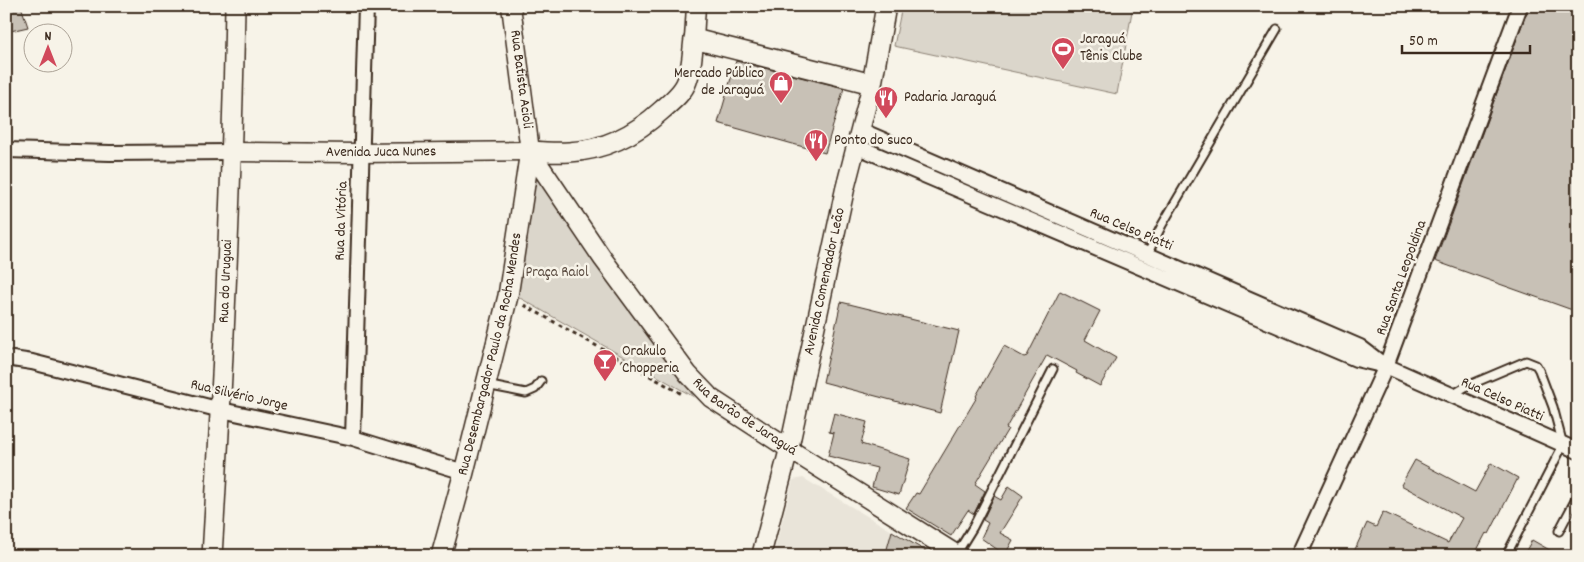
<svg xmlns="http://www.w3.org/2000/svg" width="1584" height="562" font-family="Dekko,sans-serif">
<rect width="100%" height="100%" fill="#f7f3e8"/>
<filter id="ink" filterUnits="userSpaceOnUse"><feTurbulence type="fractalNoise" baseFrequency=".02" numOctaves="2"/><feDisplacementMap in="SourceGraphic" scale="10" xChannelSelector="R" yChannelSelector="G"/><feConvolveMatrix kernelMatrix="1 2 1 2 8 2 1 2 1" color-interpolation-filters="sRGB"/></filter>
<g filter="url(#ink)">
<path fill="#e9e4d9" d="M803,478L934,556H773L793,480Z"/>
<path fill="#dbd6cb" stroke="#8b8074" d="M902,6H1133L1117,94L894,46Z
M536,175L694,397L513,294Z"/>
<path fill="#c8c1b6" stroke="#3b2a1e" d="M6,6H21L28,27L6,32Z
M1529,6H1578V312L1435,261Z
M736,61L844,88L825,153L718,123Z
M1060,291L1100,311L1085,340L1116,358L1100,386L1076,373L1077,371L1047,355L1006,428L1008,429L975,484L985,491L974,514L968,510L951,536L906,508L916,493L919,494L968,412L977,397L976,396L1004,346L1024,357L1027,356Z
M841,302L959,331L940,413L823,382Z
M834,413L867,422L861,444L910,459L899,495L872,487L877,468L828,456L834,433L829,432Z
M1415,460L1475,492L1491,463L1518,478L1489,534L1486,533L1474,556H1352L1367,523L1376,527L1383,512L1448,543L1462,518L1401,485Z
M1009,486L1023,496L1000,533L1013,540L1005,555L981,538L988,523L983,520L994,496L1001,500Z
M892,531L934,556H885Z
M1532,540L1560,556H1523Z"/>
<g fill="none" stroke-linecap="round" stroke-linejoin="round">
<g stroke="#3b2a1e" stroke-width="11">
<path id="service" d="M1147,255L1162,225L1277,29
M486,385L526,393L535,389L541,381
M1452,395L1467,386L1526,361L1536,365L1539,370L1553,407L1563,445L1506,556
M1559,531L1578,495
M957,553L973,527L1053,369"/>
</g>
<g stroke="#3b2a1e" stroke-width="18">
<path id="minor" d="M860,130L1360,347L1381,363
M856,146L1356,359L1386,366L1578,451
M6,150L110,153L232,152
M6,358L32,362L221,410L353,438L464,472
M353,438L366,6
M1299,556L1386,366L1520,6"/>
</g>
<g stroke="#3b2a1e" stroke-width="21">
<g id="tertiary">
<path id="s1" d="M511,6L530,151L603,259L688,374L711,398L789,449L959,556"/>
<path d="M694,39L696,6"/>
<path id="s2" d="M232,152L360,153L530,151"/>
<path id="s3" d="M761,556L789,449L845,189L872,84"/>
</g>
</g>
<g stroke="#3b2a1e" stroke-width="22">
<g id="secondary">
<path id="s4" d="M212,556C223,373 232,190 235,6"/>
<path id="s5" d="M441,556L464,472L508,296L530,151C543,152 556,153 569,152C604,150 636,134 662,110C671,102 683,93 687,81C692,68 692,54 694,39L872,84L886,6"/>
</g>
</g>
<path stroke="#3b2a1e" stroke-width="3" stroke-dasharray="4 4" stroke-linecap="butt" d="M524,305L682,394"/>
<use href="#service" stroke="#f7f3e8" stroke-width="7"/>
<use href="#minor" stroke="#f7f3e8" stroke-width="14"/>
<use href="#tertiary" stroke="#f7f3e8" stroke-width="18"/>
<use href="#secondary" stroke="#f7f3e8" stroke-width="19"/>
</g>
</g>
<defs>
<g id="stadium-pin" transform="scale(1.25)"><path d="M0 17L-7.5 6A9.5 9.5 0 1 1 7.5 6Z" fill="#d1495b" stroke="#f7f3e8"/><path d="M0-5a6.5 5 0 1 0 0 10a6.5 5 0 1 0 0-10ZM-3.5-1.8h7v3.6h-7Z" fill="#fff"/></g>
<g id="shop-pin" transform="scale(1.25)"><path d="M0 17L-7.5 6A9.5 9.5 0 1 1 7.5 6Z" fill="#d1495b" stroke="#f7f3e8"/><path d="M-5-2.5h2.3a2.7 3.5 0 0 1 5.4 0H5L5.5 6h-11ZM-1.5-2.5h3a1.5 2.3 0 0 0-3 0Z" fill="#fff"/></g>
<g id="restaurant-pin" transform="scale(1.25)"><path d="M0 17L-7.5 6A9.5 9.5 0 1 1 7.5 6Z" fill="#d1495b" stroke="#f7f3e8"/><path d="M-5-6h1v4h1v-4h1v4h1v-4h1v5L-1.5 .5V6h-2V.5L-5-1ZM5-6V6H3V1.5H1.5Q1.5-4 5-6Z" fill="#fff"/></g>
<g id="bar-pin" transform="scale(1.25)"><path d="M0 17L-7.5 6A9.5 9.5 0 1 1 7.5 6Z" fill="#d1495b" stroke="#f7f3e8"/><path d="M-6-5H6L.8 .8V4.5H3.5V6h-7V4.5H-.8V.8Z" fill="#fff"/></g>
</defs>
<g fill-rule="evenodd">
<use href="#stadium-pin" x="1063" y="49"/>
<use href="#shop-pin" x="781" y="83"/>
<use href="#restaurant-pin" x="886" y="98"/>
<use href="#restaurant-pin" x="816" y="141"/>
<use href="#bar-pin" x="605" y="361"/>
</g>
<g text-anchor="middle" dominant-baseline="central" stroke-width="5" stroke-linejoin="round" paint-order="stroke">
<g font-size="15" fill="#3b2a1e" stroke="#f7f3e8" text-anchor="start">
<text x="1080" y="40">Jaraguá<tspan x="1080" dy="17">Tênis Clube</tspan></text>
<text x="764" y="74" text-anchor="end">Mercado Público<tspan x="764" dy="17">de Jaraguá</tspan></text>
<text x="904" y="98">Padaria Jaraguá</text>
<text x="834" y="141">Ponto do suco</text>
<text x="622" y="352">Orakulo<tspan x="622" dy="17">Chopperia</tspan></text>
</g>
<g font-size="15" fill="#3b2a1e" stroke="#f7f3e8">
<text stroke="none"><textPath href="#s1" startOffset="74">Rua Batista Acioli</textPath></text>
<text stroke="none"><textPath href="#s2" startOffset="149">Avenida Juca Nunes</textPath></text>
<text transform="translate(342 221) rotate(-88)">Rua da Vitória</text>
<text transform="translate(1131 230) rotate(23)">Rua Celso Piatti</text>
<text transform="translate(1402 278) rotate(-70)">Rua Santa Leopoldina</text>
<text stroke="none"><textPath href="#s4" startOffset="275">Rua do Uruguai</textPath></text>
<text stroke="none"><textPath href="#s3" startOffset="282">Avenida Comendador Leão</textPath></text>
<text stroke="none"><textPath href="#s5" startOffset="208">Rua Desembargador Paulo da Rocha Mendes</textPath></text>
<text transform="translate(239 396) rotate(13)">Rua Silvério Jorge</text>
<text transform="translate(1502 400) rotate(24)">Rua Celso Piatti</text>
<text stroke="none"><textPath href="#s1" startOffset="491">Rua Barão de Jaraguá</textPath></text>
</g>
<g font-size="15" fill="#5b4c41" stroke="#f7f3e8">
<text x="557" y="273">Praça Raiol</text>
</g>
</g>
<rect width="1584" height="562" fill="none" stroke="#f7f3e8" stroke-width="25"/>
<rect x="12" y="12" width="1559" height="537" fill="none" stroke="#3b2a1e" stroke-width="2" filter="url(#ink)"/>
<g transform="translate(48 48)"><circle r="24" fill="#f7f3e8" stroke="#aca397"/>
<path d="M0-4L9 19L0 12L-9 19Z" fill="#d1495b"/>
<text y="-8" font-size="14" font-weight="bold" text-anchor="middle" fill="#3b2a1e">N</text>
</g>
<path d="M1402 45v8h128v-8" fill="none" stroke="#3b2a1e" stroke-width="2.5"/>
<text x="1409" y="45" font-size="15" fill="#3b2a1e" stroke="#f7f3e8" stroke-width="4" paint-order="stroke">50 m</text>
</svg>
